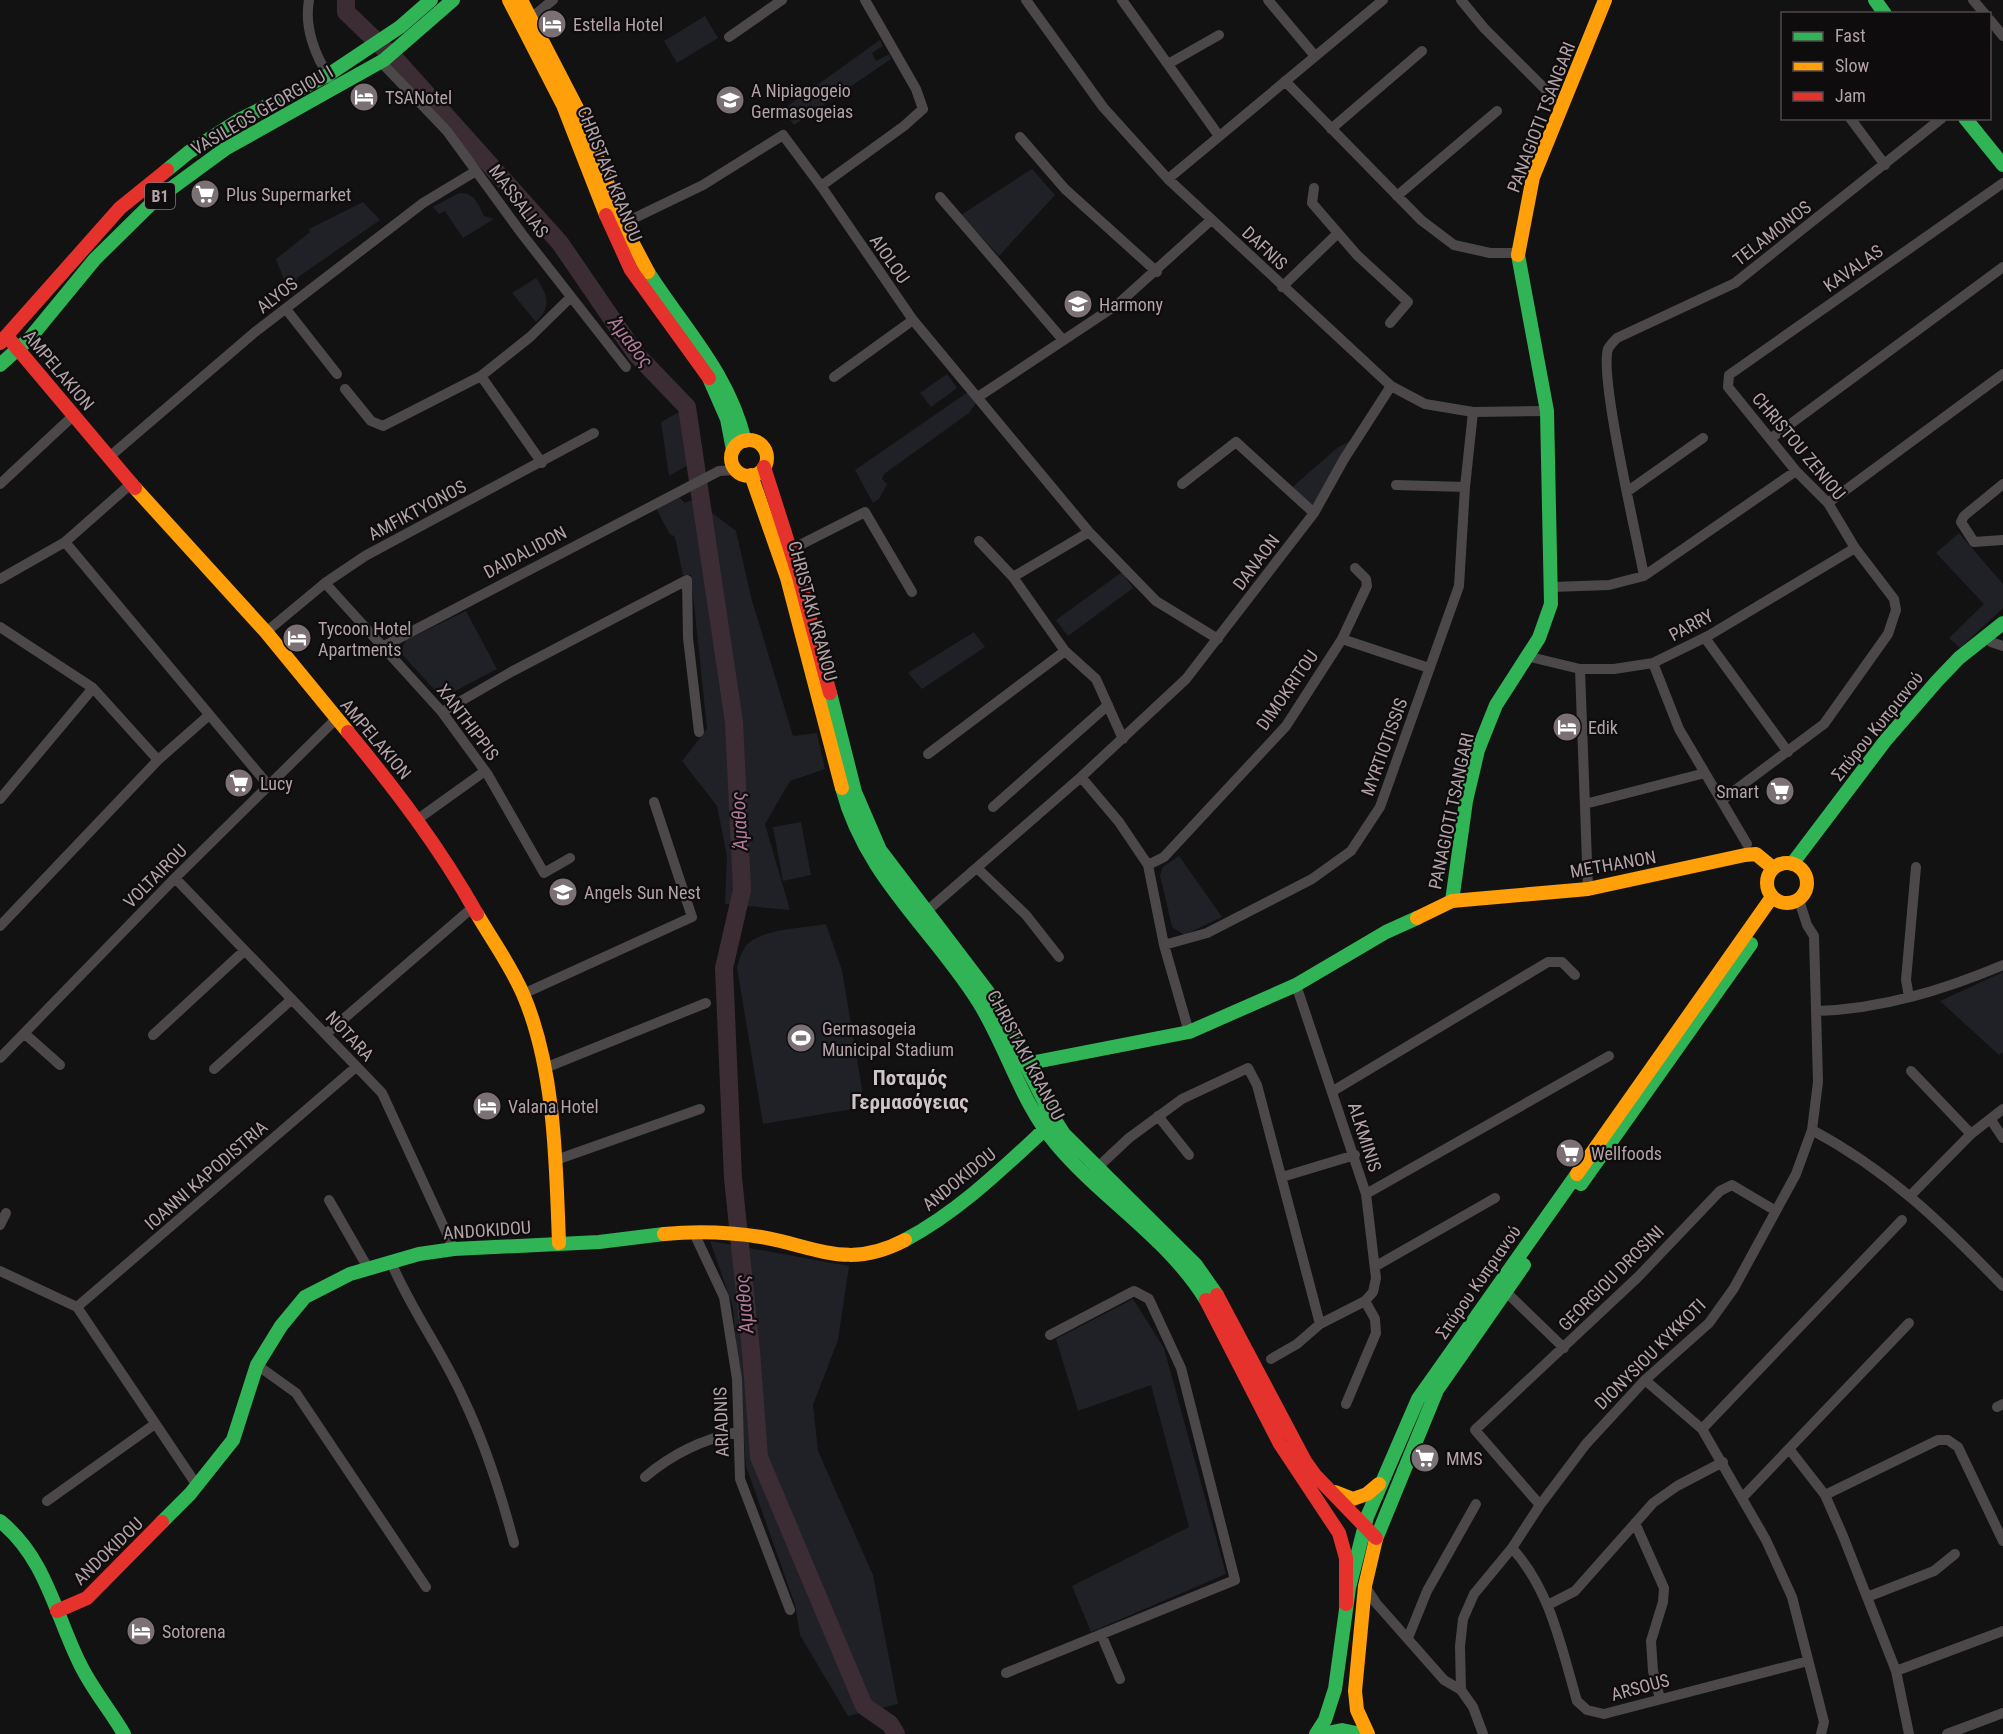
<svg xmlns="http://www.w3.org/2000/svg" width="2003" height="1734" font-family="'Roboto Condensed',sans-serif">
<rect width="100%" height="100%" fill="#121212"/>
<path fill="#202027" d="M705,16L718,38L677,63L664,41Z
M880,40L883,46L872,53L876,61L889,54L891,59L794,125L782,110Z
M1032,169L1055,195L999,256L961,215Z
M459,193C475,192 478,204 484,216L494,219L463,238L445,211L439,214L433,207Z
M363,202L380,220L297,278L295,287L288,290L276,259L310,232L309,229Z
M536,278C548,295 552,306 536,322L512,293Z
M947,374L957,388L931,407L920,393Z
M968,392L976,403L969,413L884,474L882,479L887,484L879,499L873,503L855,470Z
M681,411L688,465L669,476L661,422Z
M1359,436L1314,513L1289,490L1337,448Z
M679,497L685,503L694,499L736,531L751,597L793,736L817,733L825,769L790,781L765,824L790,910L725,904L727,856L717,806L682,761L707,729L691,575H683L675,537L669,533L656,508Z
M1959,533L2003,584V608L1960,648L1949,638L1984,604L1936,553Z
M1122,572L1133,588L1068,636L1056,620Z
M466,611L497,669L442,698L400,652L406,640Z
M974,632L985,647L922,689L908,673Z
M801,822L811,875L783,881L773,827Z
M1179,856L1222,917L1184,935L1172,927L1160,875L1163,867Z
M826,924L842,970L865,1107L763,1124L737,968C739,960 741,952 746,946C759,929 805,928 826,924Z
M2003,972V1052L1999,1055L1940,1001Z
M710,1241L849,1266L838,1340L813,1405L818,1451L873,1575L898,1704L848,1716L800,1635L795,1605L746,1466L733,1307Z
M1133,1299L1164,1348L1226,1574L1091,1632L1072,1586L1189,1527L1151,1385L1078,1411L1056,1339Z"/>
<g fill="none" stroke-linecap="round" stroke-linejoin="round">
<path stroke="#3c2d35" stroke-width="18" d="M346,0V12L398,62L560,243L636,354L687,407L734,722L742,890L724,968L733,1178L751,1351L759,1457L864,1706L890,1724L896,1734"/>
<path stroke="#4c4849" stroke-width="10" d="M309,0C304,27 315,56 330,78
M1026,0L1103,107L1168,179L1391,386L1425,404L1473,412L1547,411
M1122,0L1219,136
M1268,0L1315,56
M1461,0L1484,28L1562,106
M1973,0L1985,14
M531,18L553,0
M1990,20L2003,36
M729,37L782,0
M380,61L447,131L522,234L626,367
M1168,64L1219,35
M1285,81L1421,220L1454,245L1490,253H1518
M1850,118L1885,165
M1331,129L1422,51
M1020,137L1065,189L1157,272
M1168,179L1383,0
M821,186L904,126L923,109L916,89L865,0
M1314,188L1312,203L1357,255L1408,302L1390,323
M1397,196L1497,111
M940,197L1063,340
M620,225L703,185L783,135L821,186L913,320L1089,532L1156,601L1218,639
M1282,287L1338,233
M286,309L337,374
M481,376L542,463
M834,377L913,320
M345,389L371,421L383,426L481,376L530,337L571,297
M978,397L1118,304L1211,220
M1770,439L2003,267
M108,458L255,332L423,203L476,171
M0,484L74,415
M1182,484L1236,442L1314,513
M2003,484L1964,516L1961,522L1974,542L2003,540
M1396,485L1465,487
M1628,491L1703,438
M1828,503L2003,374
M979,541L1013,577L1065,651L1096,679L1123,739
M65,542L269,786
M792,549L865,512L912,592
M1644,576C1637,537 1599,377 1608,349C1610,345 1614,341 1617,338L1735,283L1942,118
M1013,577L1089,532
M0,579L65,542L133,482
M325,583L442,712L488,775L544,873L570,858
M1552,587L1609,585L1644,576L1796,471
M0,627L93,688L158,760
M266,632L325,583L365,556L594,433
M1705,638L1788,752
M1342,639L1429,668
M1991,642L2003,646
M384,646L719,471L735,470
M1526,656L1580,669H1614L1653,663L1708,636L1855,548
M1653,663L1679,729L1747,844
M1580,669L1588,889
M442,712L511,672L687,580L688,638L699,732
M928,754L1065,651
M1081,777L1119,822L1148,865L1164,945L1189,1032
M0,799L93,688
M1722,800L1824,724L1888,634L1896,610L1894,599L1855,548L1828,503L1796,471L1728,387L1729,375L2003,183
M1585,804L1705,773
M993,807L1108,705
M418,819L485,771
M1148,865L1164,857L1286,726L1342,639L1367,586L1366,579L1355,568
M977,868L1026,915L1059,957
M175,878L382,1093L454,1249
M928,910L1081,777L1186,679L1314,513L1344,459L1391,386
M0,926L158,760L208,716
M1164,945L1207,933L1312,879L1351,851L1380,807L1459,586L1465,487L1473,412
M523,994L692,917L654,802
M1909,997L1906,980L1916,867
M1817,1011C1882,1009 1943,990 2003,965
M24,1033L60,1065
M326,1034L472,908
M153,1035L244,951
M0,1058L175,878L336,719
M545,1068L706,1003
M214,1069L292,999
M1911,1071L1971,1134
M1333,1091L1548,962H1562L1575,975
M1158,1116L1189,1155
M1991,1120L2003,1138
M1812,1130C1889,1171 1943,1224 2003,1286
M556,1160L700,1109
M1098,1167L1129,1138L1182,1099L1248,1068L1257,1085L1320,1324
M1282,1177L1355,1155
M1366,1194L1609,1056
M1911,1195L1971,1134L2003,1109
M329,1200L368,1268
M0,1225L6,1213
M693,1231L724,1297L737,1379L740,1479L790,1610
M391,1262C411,1310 443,1352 464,1400C486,1446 501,1494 514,1543
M1376,1266L1495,1198
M0,1271L77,1307L196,1484
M1506,1292L1564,1348
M77,1307L356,1067
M1271,1359L1297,1344L1320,1324L1365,1301L1373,1292L1376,1278L1366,1194L1296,985
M257,1365L296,1393L426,1587
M1645,1380L1702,1429L1766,1540L1792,1597L1824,1722L1821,1734
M1346,1404L1376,1333L1375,1319L1365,1301
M1997,1407L2003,1404
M1702,1429L1902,1220
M1790,1450L1825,1495L1843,1536L1896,1671L1909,1734
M645,1477C672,1454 703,1439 738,1432
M1825,1495L1938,1440H1948L1958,1447L2003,1541
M1743,1497L1909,1323
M47,1501L155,1424
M1540,1505L1475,1430L1638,1277L1720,1191L1732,1185L1776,1211
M1635,1523L1664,1588L1663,1602L1651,1641L1653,1671L1660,1699
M1512,1548C1551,1591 1561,1647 1577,1701L1587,1710L1604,1714L1808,1661
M1365,1586L1376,1603L1444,1680L1461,1690
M1867,1597L1934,1571L1955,1554
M1548,1605L1575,1591L1653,1503L1677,1486L1723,1462
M1101,1634L1120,1679
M1408,1638L1427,1591L1476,1504
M1896,1671L2003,1631
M1006,1673L1235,1580L1181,1368L1149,1299L1134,1291L1050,1335
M1483,1734L1473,1707L1461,1690L1460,1646L1463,1619L1474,1594L1512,1548L1540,1505L1586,1444L1645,1380L1709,1323L1734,1288L1796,1174L1812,1130L1818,1082L1814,936L1807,925L1799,900
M1947,1734L2003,1713"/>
<path stroke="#30b455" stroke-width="14" d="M1875,0L1885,14
M1965,118L2003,165
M167,170L189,152L239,120L328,75L400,27L431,0
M648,272C685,330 728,372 745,441
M0,365L30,338L95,259L154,201L225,149L384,60L453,0
M709,378L727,419L733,450
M830,693L855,792L880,850L991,996L1048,1109L1064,1134L1196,1265L1217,1295
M842,788C865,876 931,927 978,1001C1007,1047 1020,1101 1056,1144C1102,1199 1168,1238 1206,1300
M1792,864L1885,741L1937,681L1959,658L2003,623
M1452,901L1466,801L1478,750L1496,705L1539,638L1551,604L1547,411L1518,255
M1025,1064L1189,1032L1296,985L1386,932L1417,918
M1581,1184L1751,944
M905,1240C958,1212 1002,1169 1045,1129
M0,1521C46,1558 55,1614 80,1664C92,1689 110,1710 124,1734
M162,1522L190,1494L233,1440L257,1365L281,1326L305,1297L350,1274L419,1254L454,1249L599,1242L664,1234
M1376,1539L1437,1390L1524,1265
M1316,1734L1325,1720L1335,1689L1349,1588L1367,1517L1418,1399L1577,1174
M1322,1734L1342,1730L1361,1734"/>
<path stroke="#ff9f0a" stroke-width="14" d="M509,0L563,105L606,215
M521,0L579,112L628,234L648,272
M1518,255L1533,177L1605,0
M731 458a18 18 0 1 1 36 0a18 18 0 1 1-36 0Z
M751,475L787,578L842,788
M135,488L266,632L348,732
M1767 883a20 20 0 1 1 40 0a20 20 0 1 1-40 0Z
M477,914C492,940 511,966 523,994C555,1068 556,1163 559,1243
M1417,918L1452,901L1588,889L1745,855L1756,854L1773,868
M1577,1174L1772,897
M664,1234C696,1231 729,1232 761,1237C818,1247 848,1270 905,1240
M1335,1492L1353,1499L1367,1494L1379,1484
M1368,1734L1357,1710L1355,1691L1365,1586L1376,1539"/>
<path stroke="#e5322d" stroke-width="14" d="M606,215L631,270L709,378
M11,341L135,488
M0,343L120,208L167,170
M764,467L799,577L830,693
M348,732C396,790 440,848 477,914
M1217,1295L1305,1461L1315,1475L1376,1538
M1206,1300L1280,1444L1339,1533L1346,1558V1604
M57,1611L87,1598L162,1522"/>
</g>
<defs>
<g id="hotel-disc" transform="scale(1.5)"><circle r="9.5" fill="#7b7074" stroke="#0e0c0d"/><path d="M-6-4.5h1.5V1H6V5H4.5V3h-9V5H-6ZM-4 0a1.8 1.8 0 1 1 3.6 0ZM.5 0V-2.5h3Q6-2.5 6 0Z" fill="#fff"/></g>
<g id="school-disc" transform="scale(1.5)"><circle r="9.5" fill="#7b7074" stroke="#0e0c0d"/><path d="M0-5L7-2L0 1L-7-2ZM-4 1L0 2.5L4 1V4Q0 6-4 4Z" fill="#fff"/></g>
<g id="supermarket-disc" transform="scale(1.5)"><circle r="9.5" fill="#7b7074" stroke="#0e0c0d"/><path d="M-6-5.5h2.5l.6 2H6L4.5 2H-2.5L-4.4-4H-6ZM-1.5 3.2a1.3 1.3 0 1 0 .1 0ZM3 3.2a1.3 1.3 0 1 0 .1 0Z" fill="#fff"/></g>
<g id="stadium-disc" transform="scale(1.5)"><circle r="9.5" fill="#7b7074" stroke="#0e0c0d"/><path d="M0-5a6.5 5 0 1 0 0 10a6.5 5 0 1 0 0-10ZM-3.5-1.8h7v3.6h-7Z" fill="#fff"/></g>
</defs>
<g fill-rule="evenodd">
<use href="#hotel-disc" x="552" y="24"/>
<use href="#hotel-disc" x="364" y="97"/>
<use href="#school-disc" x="730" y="100"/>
<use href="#supermarket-disc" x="205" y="194"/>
<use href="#school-disc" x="1078" y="304"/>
<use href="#hotel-disc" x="297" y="638"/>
<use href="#hotel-disc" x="1567" y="727"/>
<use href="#supermarket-disc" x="239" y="783"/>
<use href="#supermarket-disc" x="1780" y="791"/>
<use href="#school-disc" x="563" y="892"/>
<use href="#stadium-disc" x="801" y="1038"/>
<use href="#hotel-disc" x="487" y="1106"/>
<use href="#supermarket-disc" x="1570" y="1153"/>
<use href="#supermarket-disc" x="1425" y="1458"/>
<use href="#hotel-disc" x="141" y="1631"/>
</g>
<g text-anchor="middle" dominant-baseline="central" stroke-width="4.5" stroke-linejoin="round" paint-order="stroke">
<rect fill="#0e0c0d" stroke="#82767a" stroke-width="1.5" x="145" y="183" width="30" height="26" rx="4.5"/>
<g font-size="16" font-weight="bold" fill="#b3a3a9">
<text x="160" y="196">B1</text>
</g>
<g font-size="18" fill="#b3a3a9" stroke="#0e0c0d" text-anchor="start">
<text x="573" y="24">Estella Hotel</text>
<text x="751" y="90">A Nipiagogeio<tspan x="751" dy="21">Germasogeias</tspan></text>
<text x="385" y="97">TSANotel</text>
<text x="226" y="194">Plus Supermarket</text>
<text x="1099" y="304">Harmony</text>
<text x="318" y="628">Tycoon Hotel<tspan x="318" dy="21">Apartments</tspan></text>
<text x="1588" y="727">Edik</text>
<text x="260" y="783">Lucy</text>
<text x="1759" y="791" text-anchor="end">Smart</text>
<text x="584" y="892">Angels Sun Nest</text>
<text x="822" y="1028">Germasogeia<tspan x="822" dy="21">Municipal Stadium</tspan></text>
<text x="508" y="1106">Valana Hotel</text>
<text x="1591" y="1153">Wellfoods</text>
<text x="1446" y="1458">MMS</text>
<text x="162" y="1631">Sotorena</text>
</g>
<g font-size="18" fill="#b3a3a9" stroke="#0e0c0d">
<text transform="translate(262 110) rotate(-30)">VASILEOS GEORGIOU I</text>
<text transform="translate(1541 117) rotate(-69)">PANAGIOTI TSANGARI</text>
<text transform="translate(610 174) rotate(68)">CHRISTAKI KRANOU</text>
<text transform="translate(519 201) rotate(53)">MASSALIAS</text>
<text transform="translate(1772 233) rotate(-38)">TELAMONOS</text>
<text transform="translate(1265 248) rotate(43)">DAFNIS</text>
<text transform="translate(890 259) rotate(55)">AIOLOU</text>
<text transform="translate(1853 268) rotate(-35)">KAVALAS</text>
<text transform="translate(277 295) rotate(-38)">ALYOS</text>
<text transform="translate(59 370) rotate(50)">AMPELAKION</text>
<text transform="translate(1799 446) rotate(50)">CHRISTOU ZENIOU</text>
<text transform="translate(417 510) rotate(-28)">AMFIKTYONOS</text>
<text transform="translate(525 552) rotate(-28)">DAIDALIDON</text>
<text transform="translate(1256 562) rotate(-53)">DANAON</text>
<text transform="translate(813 611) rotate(75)">CHRISTAKI KRANOU</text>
<text transform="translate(1691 625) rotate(-28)">PARRY</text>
<text transform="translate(1287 690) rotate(-55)">DIMOKRITOU</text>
<text transform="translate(468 722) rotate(53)">XANTHIPPIS</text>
<text transform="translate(1877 726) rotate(-51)">Σπύρου Κυπριανού</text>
<text transform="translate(376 739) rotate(50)">AMPELAKION</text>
<text transform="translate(1384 747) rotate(-70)">MYRTIOTISSIS</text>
<text transform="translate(1451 811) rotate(-78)">PANAGIOTI TSANGARI</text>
<text transform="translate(1613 864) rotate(-10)">METHANON</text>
<text transform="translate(155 876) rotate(-45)">VOLTAIROU</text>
<text transform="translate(350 1036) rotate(47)">NOTARA</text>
<text transform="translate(1026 1055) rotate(62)">CHRISTAKI KRANOU</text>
<text transform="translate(1365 1137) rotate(72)">ALKMINIS</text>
<text transform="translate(206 1175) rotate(-41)">IOANNI KAPODISTRIA</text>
<text transform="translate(959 1179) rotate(-39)">ANDOKIDOU</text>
<text transform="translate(487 1230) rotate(-4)">ANDOKIDOU</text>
<text transform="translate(1611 1278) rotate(-45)">GEORGIOU DROSINI</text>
<text transform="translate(1478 1282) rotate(-55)">Σπύρου Κυπριανού</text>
<text transform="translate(1650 1354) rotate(-45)">DIONYSIOU KYKKOTI</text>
<text transform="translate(721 1422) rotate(-92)">ARIADNIS</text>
<text transform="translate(108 1551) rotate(-44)">ANDOKIDOU</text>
<text transform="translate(1640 1687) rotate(-15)">ARSOUS</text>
</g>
<g font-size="20" font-style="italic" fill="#ad7b98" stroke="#0e0c0d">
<text transform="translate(631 342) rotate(52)">Άμαθος</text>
<text transform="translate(739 821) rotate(-93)">Άμαθος</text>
<text transform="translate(744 1304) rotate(-95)">Άμαθος</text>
</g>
<g font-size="21" font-weight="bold" fill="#cfc4c8" stroke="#0e0c0d">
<text x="910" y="1078">Ποταμός<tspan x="910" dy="24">Γερμασόγειας</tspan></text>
</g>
</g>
<rect x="1781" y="12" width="210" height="108" fill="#0e0c0d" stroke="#50484b" stroke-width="1.5"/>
<rect x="1793" y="32" width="30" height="9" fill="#30b455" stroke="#50484b" stroke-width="1.5"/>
<text x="1835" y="42" font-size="18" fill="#b3a3a9">Fast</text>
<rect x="1793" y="62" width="30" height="9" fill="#ff9f0a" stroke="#50484b" stroke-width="1.5"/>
<text x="1835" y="72" font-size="18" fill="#b3a3a9">Slow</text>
<rect x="1793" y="92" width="30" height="9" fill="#e5322d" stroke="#50484b" stroke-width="1.5"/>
<text x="1835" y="102" font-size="18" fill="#b3a3a9">Jam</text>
</svg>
